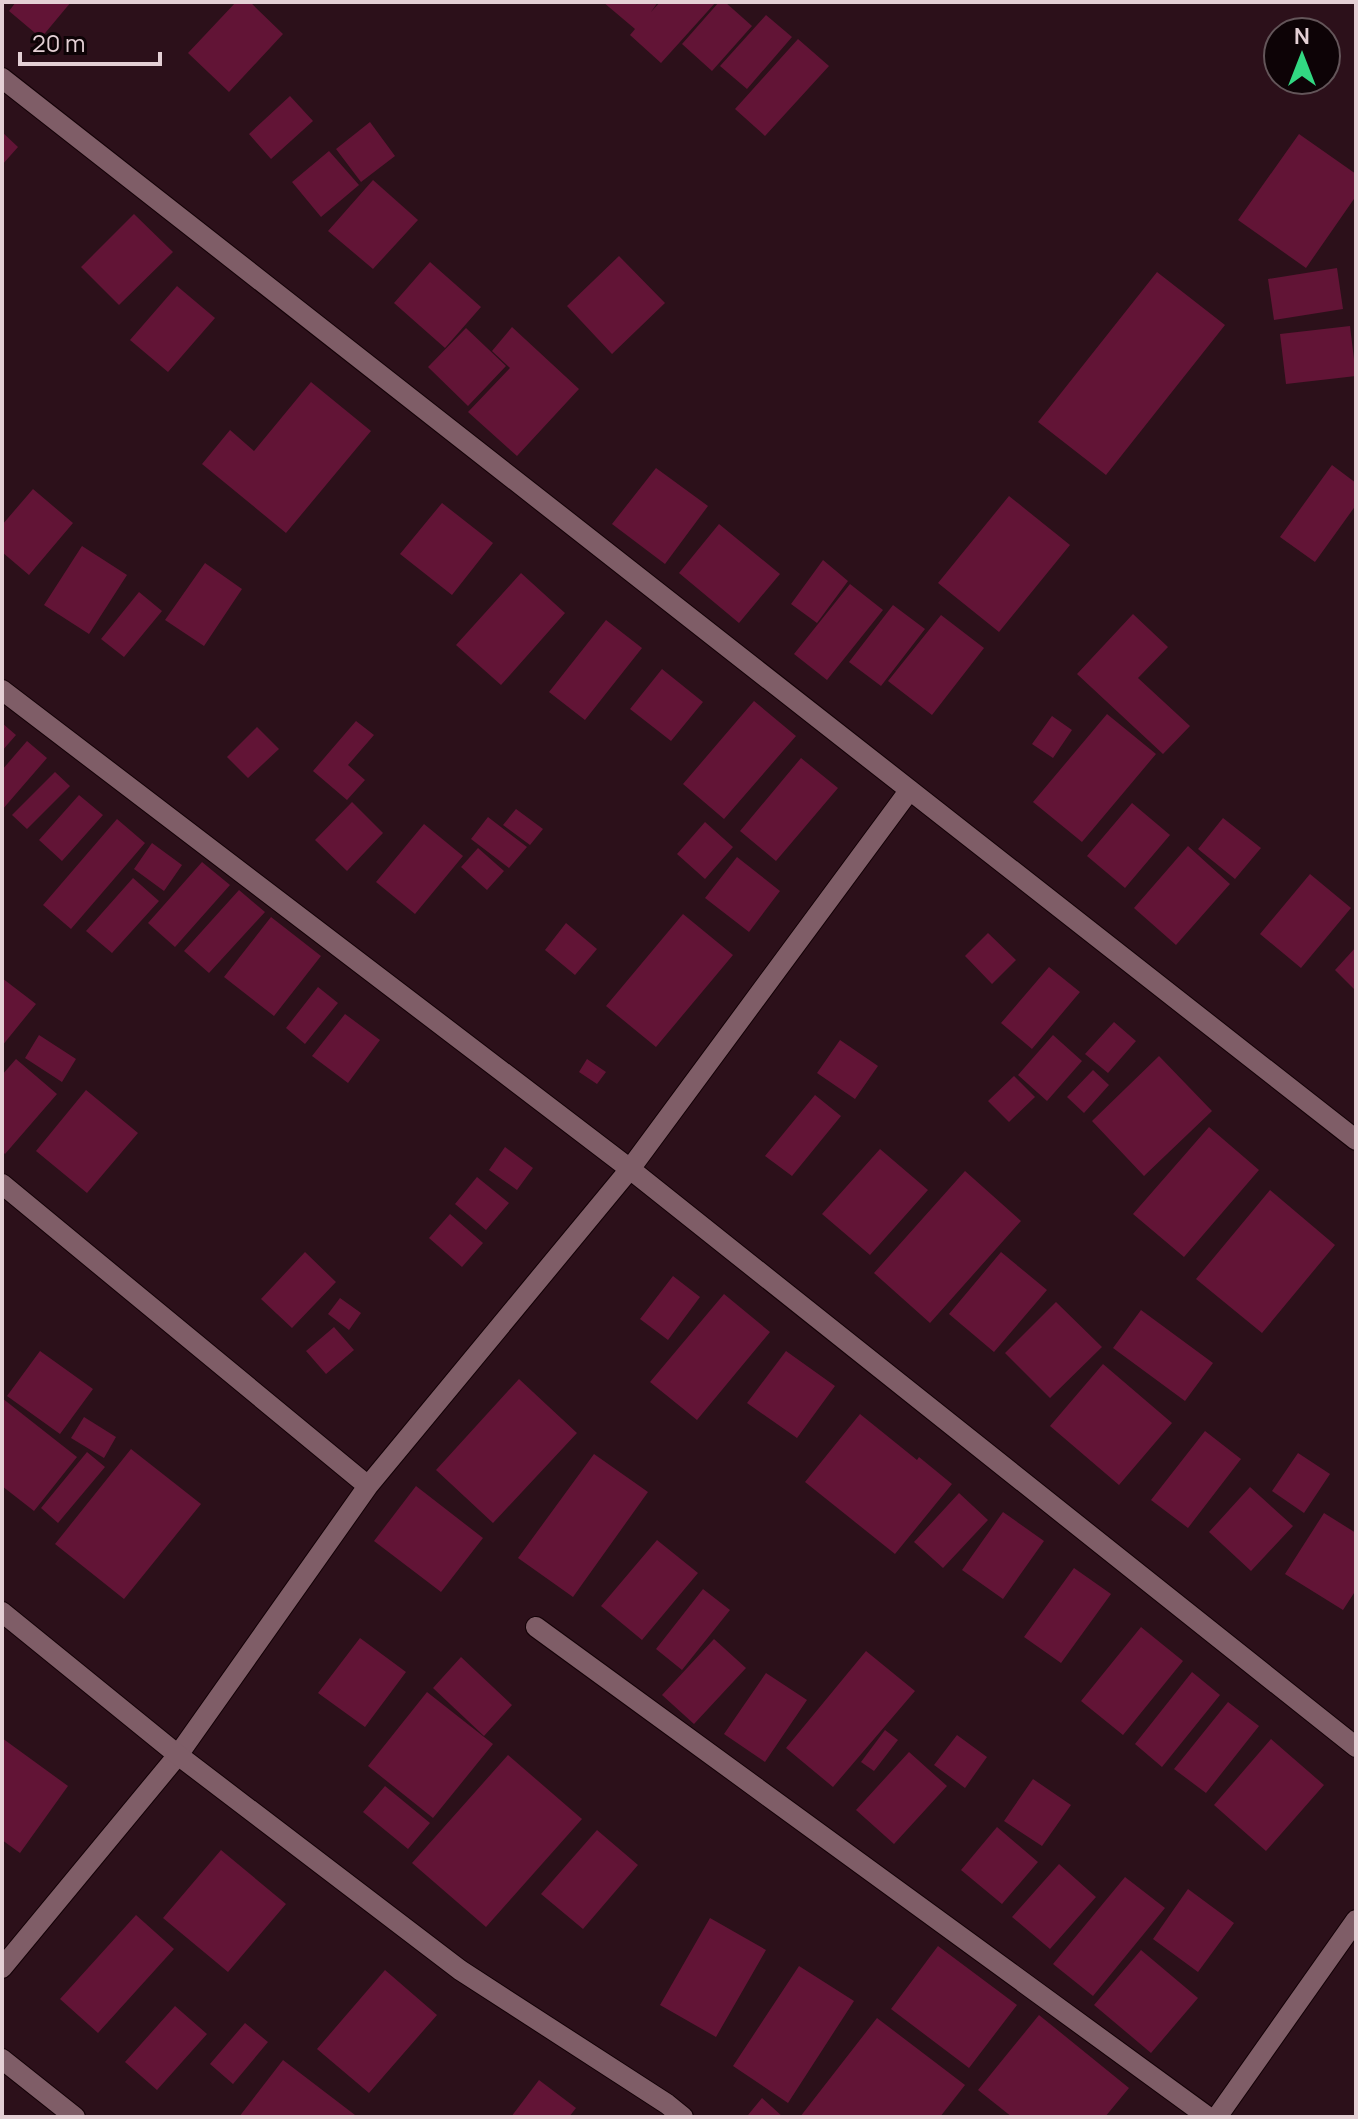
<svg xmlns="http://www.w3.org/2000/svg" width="1358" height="2119" font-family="Manrope,sans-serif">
<rect width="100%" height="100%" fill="#2c101a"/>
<path fill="#621436" d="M16,2H71L41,38L9,11Z
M236,2H250L283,34L229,92L188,53Z
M603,2H658L651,12L660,2H716L661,63L630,35L635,29Z
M719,2H725L752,26L712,71L682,44Z
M766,15L792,37L747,89L720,66Z
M798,39L829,66L765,136L735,109Z
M290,96L313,121L271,159L249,134Z
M370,122L395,156L361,182L336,149Z
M2,132L18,147L2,165Z
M1299,134L1356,174V196L1306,268L1238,220Z
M329,151L359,185L321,217L292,182Z
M373,180L418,220L373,269L328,231Z
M134,214L173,252L119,305L81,267Z
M619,256L665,303L612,354L567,306Z
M430,262L481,307L445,348L394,303Z
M1337,268L1343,309L1274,320L1268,279Z
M1157,272L1225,325L1106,475L1038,422Z
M177,286L215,318L168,372L130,340Z
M1350,326L1356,376L1286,384L1280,334Z
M512,327L579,389L517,456L468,412L510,368L492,351Z
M466,328L506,366L468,406L428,367Z
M311,382L371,431L286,533L202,464L230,430L254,451Z
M1332,465L1356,483V505L1315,562L1280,537Z
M656,468L708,506L665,564L612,524Z
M33,489L73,523L29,575L2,552V525Z
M1009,496L1070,545L999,632L938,583Z
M442,503L493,543L452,595L400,554Z
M719,524L780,574L739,623L679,573Z
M82,546L127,575L89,634L44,605Z
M823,560L848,581L817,623L791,604Z
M205,563L242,589L204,646L165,620Z
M521,573L565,613L501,685L456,645Z
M850,584L883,610L827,680L794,654Z
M139,592L162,611L124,657L101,639Z
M893,605L925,629L881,686L849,662Z
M1133,614L1168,647L1138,678L1190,726L1163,754L1077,674Z
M941,615L984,648L932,715L888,681Z
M606,620L642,648L585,720L549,692Z
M662,669L703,702L671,741L630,709Z
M754,701L796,736L724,819L683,784Z
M1107,714L1156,754L1082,842L1033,802Z
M1052,716L1072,730L1053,758L1032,744Z
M356,721L374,735L348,765L365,780L347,800L313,771Z
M2,723L16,735L2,751Z
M257,727L279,749L248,778L227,757Z
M27,741L47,758L2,810V770Z
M801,758L838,788L776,861L740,831Z
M55,772L70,786L27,829L12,815Z
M79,795L103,815L62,861L39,840Z
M352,802L383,833L347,871L315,840Z
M1132,803L1170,835L1125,888L1087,856Z
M516,809L543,829L530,845L503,825Z
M488,817L527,847L509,868L471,839Z
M1223,818L1261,848L1235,879L1198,849Z
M117,819L145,843L71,929L43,905Z
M705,822L733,847L705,879L677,854Z
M424,824L463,856L415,914L376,882Z
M152,843L182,865L164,891L134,869Z
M1188,846L1230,884L1176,945L1134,908Z
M478,848L504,871L487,890L461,867Z
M737,857L780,891L749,932L705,898Z
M202,862L230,885L175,947L148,923Z
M1310,874L1351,908L1301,968L1260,934Z
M133,878L159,901L112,953L86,931Z
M239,890L265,912L209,973L184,951Z
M683,914L733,955L656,1047L606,1006Z
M271,917L321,956L274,1016L224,977Z
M566,923L597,949L575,975L545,950Z
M988,933L1016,960L992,984L965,956Z
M1356,947V991L1335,970Z
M1049,967L1080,992L1032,1049L1001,1023Z
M2,978L36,1004L2,1046Z
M318,987L338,1003L305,1044L286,1028Z
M345,1014L380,1040L348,1083L312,1056Z
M1114,1022L1136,1041L1108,1073L1085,1054Z
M39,1035L76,1059L62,1082L25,1058Z
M1053,1035L1082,1061L1047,1101L1018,1075Z
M840,1040L878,1066L855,1099L817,1073Z
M1159,1056L1212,1111L1144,1176L1092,1121Z
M16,1059L57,1094L5,1154L2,1151V1075Z
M587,1059L606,1072L597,1084L579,1072Z
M1093,1070L1109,1085L1084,1113L1067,1097Z
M1014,1076L1035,1097L1009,1122L988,1101Z
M86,1090L138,1133L87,1193L36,1151Z
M815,1095L841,1116L792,1176L765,1156Z
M1209,1127L1259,1170L1184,1257L1133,1214Z
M505,1147L533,1168L517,1190L489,1170Z
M880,1149L928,1190L870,1255L822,1214Z
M965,1171L1021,1221L930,1323L874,1273Z
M477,1177L509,1203L486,1230L455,1204Z
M1270,1190L1335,1245L1262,1333L1196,1279Z
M450,1214L483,1243L462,1267L429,1238Z
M305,1252L336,1282L292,1328L261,1299Z
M1001,1252L1047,1290L994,1352L949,1314Z
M673,1276L700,1297L668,1340L640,1319Z
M724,1294L770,1332L697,1420L650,1382Z
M340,1298L361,1313L349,1330L328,1314Z
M1056,1302L1102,1347L1050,1398L1005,1353Z
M1141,1310L1213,1363L1185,1401L1113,1348Z
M334,1327L354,1350L326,1374L306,1351Z
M40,1351L93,1389L60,1434L7,1396Z
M786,1351L835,1386L797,1438L747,1403Z
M1103,1364L1172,1423L1119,1485L1050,1426Z
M519,1379L577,1433L493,1523L436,1470Z
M2,1398L77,1457L34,1511L2,1486Z
M860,1414L917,1460L919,1457L952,1484L895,1554L805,1482Z
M84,1417L116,1437L104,1458L71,1438Z
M1205,1431L1241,1459L1188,1528L1151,1500Z
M131,1449L201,1504L124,1599L55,1544Z
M87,1452L105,1467L58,1523L41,1508Z
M1298,1453L1330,1474L1304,1513L1272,1491Z
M594,1454L648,1492L573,1597L518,1558Z
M416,1486L483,1538L441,1592L374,1541Z
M1250,1487L1293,1526L1251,1571L1209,1532Z
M959,1493L988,1520L943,1568L914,1542Z
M1003,1512L1044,1541L1003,1599L962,1570Z
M1324,1513L1356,1533V1590L1343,1610L1285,1574Z
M657,1540L698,1573L642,1640L601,1606Z
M1074,1568L1111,1594L1061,1663L1024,1637Z
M703,1589L730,1610L682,1670L656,1649Z
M1141,1627L1183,1661L1123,1735L1081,1701Z
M360,1638L406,1672L365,1727L318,1693Z
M714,1639L746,1668L694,1724L662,1695Z
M866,1651L915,1691L833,1787L786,1748Z
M461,1657L512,1705L484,1736L433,1688Z
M1192,1672L1220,1695L1162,1767L1135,1744Z
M766,1673L807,1700L765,1762L724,1734Z
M427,1692L493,1744L433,1818L368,1766Z
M1228,1702L1259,1726L1206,1793L1174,1769Z
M885,1730L898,1740L874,1771L861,1762Z
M957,1735L987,1757L965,1788L934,1765Z
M2,1738L68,1786L20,1853L2,1840Z
M1271,1739L1324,1785L1266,1851L1214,1805Z
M909,1752L947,1786L894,1844L856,1810Z
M508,1755L582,1819L486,1927L412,1863Z
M1033,1779L1071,1805L1042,1846L1004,1821Z
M385,1786L430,1823L408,1849L363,1812Z
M997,1827L1038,1862L1002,1904L961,1870Z
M597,1830L638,1865L583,1929L541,1894Z
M221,1850L286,1904L228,1972L163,1918Z
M1059,1864L1096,1897L1050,1949L1012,1917Z
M1125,1877L1165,1908L1093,1996L1053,1964Z
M1188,1889L1234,1923L1198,1972L1153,1939Z
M136,1915L174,1949L98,2033L60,1999Z
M710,1918L766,1950L716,2037L660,2005Z
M938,1946L1017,2005L969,2068L891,2009Z
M1141,1950L1198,1998L1151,2053L1094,2005Z
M799,1966L854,2001L788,2103L733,2066Z
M385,1970L437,2015L369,2093L317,2049Z
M175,2006L207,2034L157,2090L125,2062Z
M1039,2015L1129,2088L1105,2117H1012L978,2090Z
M877,2018L965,2085L940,2117H800Z
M245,2023L268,2042L233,2084L210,2064Z
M283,2060L355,2115L353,2117H239Z
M539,2080L576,2108L569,2117H511Z
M762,2098L783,2117L748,2115Z"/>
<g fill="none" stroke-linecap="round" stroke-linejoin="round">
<g stroke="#130006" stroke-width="22">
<path id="minor" d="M2,78L1356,1140
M2,690L630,1169L1356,1747
M2,1184L368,1486
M536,1627L1208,2117
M2,1968L178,1755L368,1486L630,1169L909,791
M2,2059L75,2117
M1217,2117L1356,1920"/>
</g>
<g stroke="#130006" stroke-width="22">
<path id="tertiary" d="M2,1612L178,1755L460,1970L667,2104L683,2117"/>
</g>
<use href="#minor" stroke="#7f5d67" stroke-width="20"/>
<use href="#tertiary" stroke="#7f5d67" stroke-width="20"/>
</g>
<rect width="1358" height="2119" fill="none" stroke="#e4d0d5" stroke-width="8"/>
<g transform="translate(1302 56)"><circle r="38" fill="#0d0306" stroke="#635559" stroke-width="2"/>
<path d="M0-6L14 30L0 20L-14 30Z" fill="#32d882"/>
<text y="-12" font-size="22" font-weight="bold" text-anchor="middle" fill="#e4d0d5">N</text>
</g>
<path d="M20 52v12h140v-12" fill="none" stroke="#e4d0d5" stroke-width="4"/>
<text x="32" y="52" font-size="24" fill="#e4d0d5" stroke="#0d0306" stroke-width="6" paint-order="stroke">20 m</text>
</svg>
